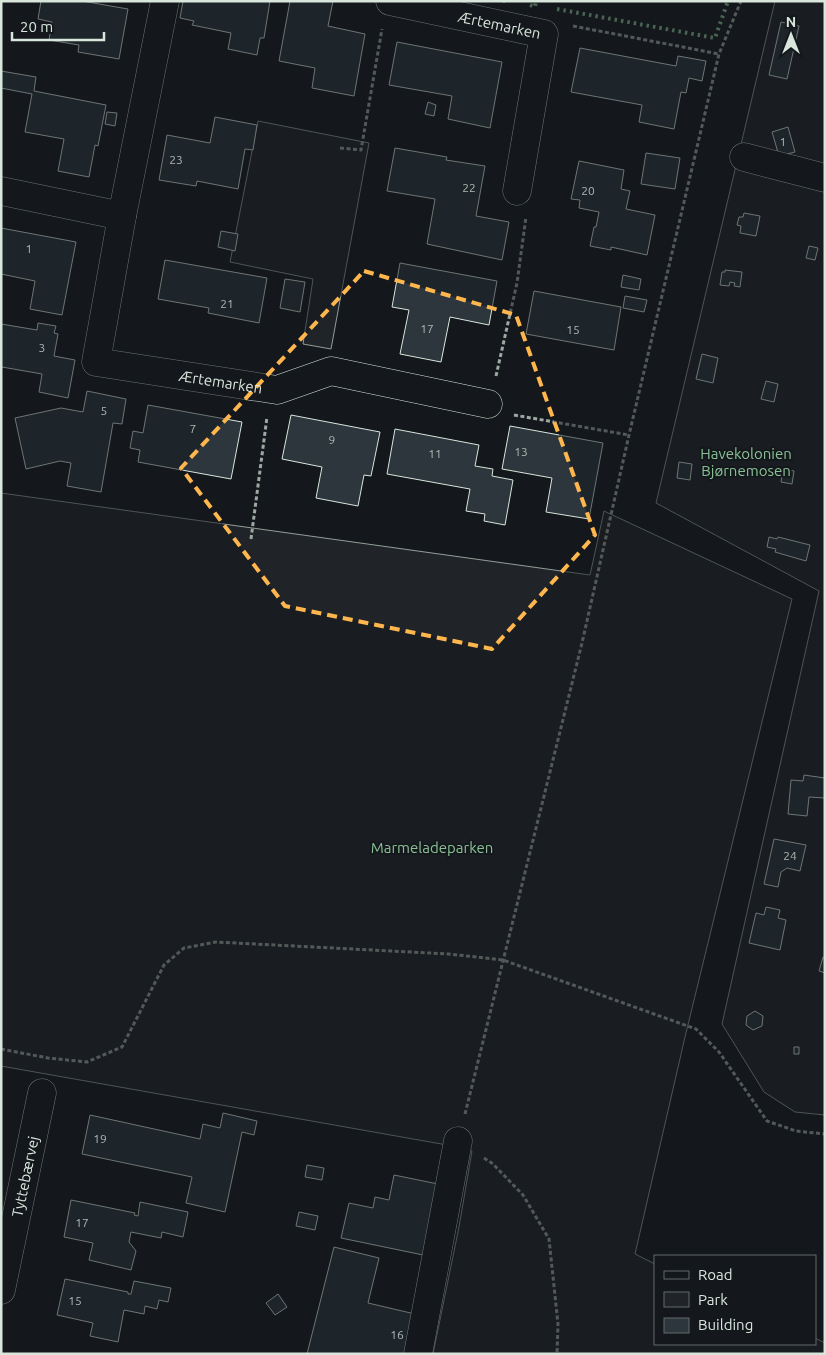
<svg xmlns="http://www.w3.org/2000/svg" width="826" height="1355" font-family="Ubuntu,sans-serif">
<rect width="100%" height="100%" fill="#14181c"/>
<path fill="#202428" stroke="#939e99" d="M775,1H825V1115L795,1112L764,1092L722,1024L819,591L656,503Z
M258,121L369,143L331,349L303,344L313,279L230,262Z
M1,493L590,575L604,511L792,599L685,1037L635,1254L655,1264V1344H815V1338L825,1343V1354H433L459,1227L472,1151L464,1148L1,1066Z"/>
<path fill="#2c363c" stroke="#d8e6dc" d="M41,1H82L128,9L119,59L78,52L79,45L49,40L52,22L38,19Z
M183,1H270L264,38H260L257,55L228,49L231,33L192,25L194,21L180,18Z
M290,1H333L328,26L365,34L354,96L312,88L315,68L279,61Z
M781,22L799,26L787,79L769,75Z
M397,42L502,62L490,128L448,119L452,96L389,85Z
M580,48L676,66L678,56L706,61L702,81L689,78L686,93L681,92L674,129L639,122L642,105L571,92Z
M1,71L36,77L34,91L106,105L98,146L95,145L89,177L58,171L64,139L25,132L32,94L1,88Z
M428,102L436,105L434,116L425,114Z
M107,112L117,113L115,126L105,124Z
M215,117L257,125L253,150L245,149L238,189L197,181L196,186L159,180L167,135L210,143Z
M788,127L795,152L779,156L772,132Z
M395,148L447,157L446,160L485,166L476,216L509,222L502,260L427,244L435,199L387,191Z
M646,153L680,158L675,189L641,184Z
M579,161L624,170L621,189L630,191L626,209L655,215L647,255L611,247V250L590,246L594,227H596L599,212L579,208L580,200L571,199Z
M744,213L760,216L756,236L740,233L741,226L737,225L739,217H743Z
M1,228L76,242L62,315L30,309L35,281L1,274Z
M221,231L238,234L235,251L218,247Z
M809,246L818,248L815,260L806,258Z
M165,260L267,278L259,323L208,313L209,308L158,299Z
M400,263L497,281L489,325L450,317L441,362L400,354L409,310L392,307Z
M725,270L742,272L740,287L734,286L735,283L730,282L729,286L720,285L722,272H725Z
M623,275L641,279L639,290L621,287Z
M285,279L305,282L300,312L280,308Z
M534,291L621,307L614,350L526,334Z
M625,296L647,300L644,312L623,308Z
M38,323L56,326L54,333L58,334L54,356L75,360L68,398L39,392L42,374L2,367L1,371V324L37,330Z
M702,354L718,358L713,383L696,379Z
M766,381L778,384L774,402L761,399Z
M87,391L126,399L122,424L113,423L101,492L67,486L71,463L60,461L26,469L15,418L61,408L83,412Z
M148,405L242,422L231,479L138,462L140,450L130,448L133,431L143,433Z
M291,415L380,432L371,476L364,475L358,506L316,498L322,467L282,459Z
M510,426L603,443L589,519L546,512L552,478L502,469Z
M395,429L479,445L475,466L493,469L492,476L513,480L505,525L484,521L485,514L466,511L470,489L387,474Z
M679,462L692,464L690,480L677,478Z
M783,469L794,471L792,484L781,482Z
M769,537L777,539L778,537L810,545L806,561L775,552L776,549L767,547Z
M804,775L825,778V798L809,797L807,816L788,814L791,780L803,781Z
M774,839L806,845L800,871L787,868L781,872L778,887L764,884Z
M766,907L780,910L778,918L786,920L780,950L749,943L756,913L764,915Z
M823,957L825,958V973L819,971Z
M755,1011L763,1016L762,1026L753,1030L746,1025L747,1016Z
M794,1047H799V1054H794Z
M223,1113L257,1121L254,1135L242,1132L225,1212L186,1203L192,1177L82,1154L90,1115L200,1139L203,1124L220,1128Z
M307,1165L324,1168L322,1180L305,1177Z
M394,1175L443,1185L428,1256L341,1238L349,1203L373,1208L375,1197L389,1200Z
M71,1200L135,1213L134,1215L138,1216L140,1202L188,1212L183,1237L162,1232L161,1238L131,1232L129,1242L136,1251L131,1270L89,1260L93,1243L64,1237Z
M299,1212L318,1216L315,1230L296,1226Z
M334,1247L379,1258L368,1303L415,1314L405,1354H307Z
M65,1279L128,1292V1294H131L134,1281L171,1288L168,1302L159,1300L157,1309L145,1306L144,1314L124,1310L118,1342L90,1336L93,1323L57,1315Z
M278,1294L287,1307L275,1315L266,1303Z"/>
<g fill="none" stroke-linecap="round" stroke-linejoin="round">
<g stroke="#d8e6dc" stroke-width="29">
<g id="minor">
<path id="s1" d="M390,1L544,34L517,191"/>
<path d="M744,157L825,178"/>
<path id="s2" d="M1,191L122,216L96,362L277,390L331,371L488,404"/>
<path d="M122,216L165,1"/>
<path id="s3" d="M1,1290L42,1093"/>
<path d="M418,1354L458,1141"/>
</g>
</g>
<path stroke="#9da8a2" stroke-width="3" stroke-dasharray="4 2.5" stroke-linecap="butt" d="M573,26L719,54
M340,148L361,150L382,29
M496,376L517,283L526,217
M514,415L629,435
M251,539L267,417
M1,1049L48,1058L87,1062L122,1047L164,965L184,948L216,942L449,954L503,960L696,1029L719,1052L767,1121L796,1131L825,1134
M465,1114L582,643L629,435L719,54L741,1
M484,1158L493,1164L523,1195L549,1239L558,1324L557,1354"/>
<use href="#minor" stroke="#14181c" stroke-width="28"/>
<path stroke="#8ac095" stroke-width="4" stroke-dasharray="2.5 4" stroke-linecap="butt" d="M503,1H505
M530,5L535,7L536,1
M557,9L715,38L728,1"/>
</g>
<path d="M0 0H826V1355H0ZM364,271L516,315L595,535L492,649L285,606L181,468Z" fill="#14181c" fill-opacity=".55" fill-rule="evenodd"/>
<path fill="none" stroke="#ffb74d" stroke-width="4" stroke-dasharray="10 6" stroke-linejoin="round" d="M364,271L516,315L595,535L492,649L285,606L181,468Z"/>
<g text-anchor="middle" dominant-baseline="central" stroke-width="4" stroke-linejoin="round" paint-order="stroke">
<g font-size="12" fill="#adbab4">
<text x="783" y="141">1</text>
<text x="176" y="159">23</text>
<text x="469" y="187">22</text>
<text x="588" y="190">20</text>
<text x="29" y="248">1</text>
<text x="227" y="303">21</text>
<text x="427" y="328">17</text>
<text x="573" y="329">15</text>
<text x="42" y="347">3</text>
<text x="104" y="410">5</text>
<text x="193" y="428">7</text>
<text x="332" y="439">9</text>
<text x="521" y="451">13</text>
<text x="435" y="453">11</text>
<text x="790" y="855">24</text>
<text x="100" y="1138">19</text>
<text x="82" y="1222">17</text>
<text x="75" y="1300">15</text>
<text x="397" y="1334">16</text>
</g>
<g font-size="15" fill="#d8e6dc" stroke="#14181c">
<text stroke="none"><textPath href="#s1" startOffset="112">Ærtemarken</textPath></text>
<text stroke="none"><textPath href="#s2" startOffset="398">Ærtemarken</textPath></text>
<text stroke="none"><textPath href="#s3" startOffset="116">Tyttebærvej</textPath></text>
</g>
<g font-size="15" fill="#8ac095" stroke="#14181c">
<text x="746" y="453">Havekolonien<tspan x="746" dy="17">Bjørnemosen</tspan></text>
<text x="432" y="847">Marmeladeparken</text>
</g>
</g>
<rect width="826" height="1355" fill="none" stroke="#d8e6dc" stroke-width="5"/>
<rect x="654" y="1255" width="162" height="90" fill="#14181c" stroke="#626a69"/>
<rect x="664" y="1271" width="25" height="8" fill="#14181c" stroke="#626a69"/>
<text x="698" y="1280" font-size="15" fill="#d8e6dc">Road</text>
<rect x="664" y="1292" width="25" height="15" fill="#202428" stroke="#626a69"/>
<text x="698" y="1305" font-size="15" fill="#d8e6dc">Park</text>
<rect x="664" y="1318" width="25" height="15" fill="#2c363c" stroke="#626a69"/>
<text x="698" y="1330" font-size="15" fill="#d8e6dc">Building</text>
<g transform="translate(791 35)" stroke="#14181c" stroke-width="4" paint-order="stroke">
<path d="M0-4L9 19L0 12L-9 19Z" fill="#d8e6dc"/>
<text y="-8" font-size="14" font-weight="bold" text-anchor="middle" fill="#d8e6dc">N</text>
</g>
<path d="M12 32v8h92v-8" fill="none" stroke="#d8e6dc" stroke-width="2.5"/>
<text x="20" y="32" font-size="15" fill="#d8e6dc" stroke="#14181c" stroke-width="4" paint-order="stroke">20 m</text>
</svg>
